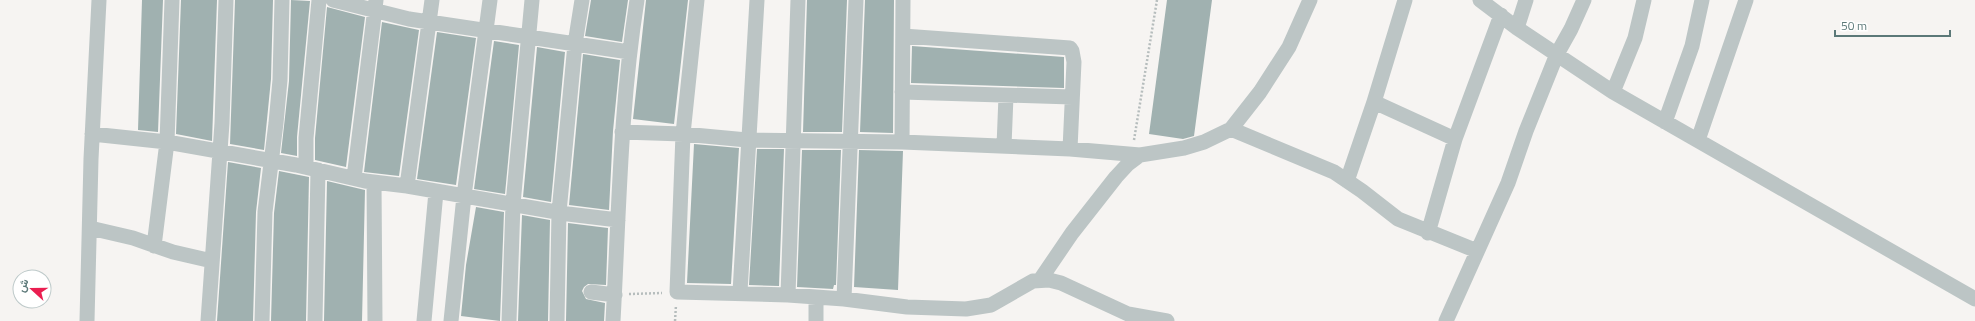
<svg xmlns="http://www.w3.org/2000/svg" width="1975" height="321" font-family="'Titillium Web',Vazirmatn,sans-serif">
<rect width="100%" height="100%" fill="#f6f4f2"/>
<path fill="#a0b1b0" d="M142,0H163L158,132L138,130Z
M181,0H217L212,141L176,134Z
M235,0H273L271,79L264,150L230,144Z
M291,0L310,1L297,137V156L281,153L289,81Z
M591,0H628L622,42L585,36Z
M646,0H688L674,124L633,119Z
M807,0H847L842,132H803Z
M865,0H894L893,133L860,132Z
M1167,0H1212L1194,136L1183,139L1149,134Z
M327,7L365,17L346,167L315,160V138Z
M382,22L419,30L399,176L364,172Z
M437,32L476,38L456,185L417,179Z
M494,41L519,45L505,194L474,189Z
M912,46L1064,57V88L911,83Z
M537,47L565,52L551,202L523,197Z
M583,54L620,60L613,131L609,210L569,205Z
M694,144L739,148L731,284L687,283Z
M757,149H784L779,286L749,285Z
M802,150H841L836,285H834L833,289L797,287Z
M859,150L903,151L898,290L854,287Z
M228,162L261,168L256,212L253,321H217Z
M279,171L309,177L306,321H271L274,213Z
M327,181L365,190L362,321H324Z
M476,207L504,212L500,321L461,316L466,265Z
M522,215L550,220L548,321H518Z
M568,223L608,228L606,285L588,284L584,287L582,291L586,299L605,303L604,321H566Z"/>
<g fill="none" stroke-linecap="round" stroke-linejoin="round">
<path stroke="#b6bdbd" stroke-width="2.5" stroke-dasharray="2 2" stroke-linecap="butt" d="M1134,140L1157,0
M629,294L662,293
M675,321L676,305"/>
<path stroke="#bcc5c5" stroke-width="15" d="M333,0L409,19L629,52
M697,0L683,134L677,292L788,295L844,299L907,307L966,309L991,305L1033,281L1049,280L1061,283L1128,314L1167,321
M1480,0L1517,28L1613,92L1975,299
M1517,28L1526,0
M903,36L1070,48L1072,51L1074,62L1070,149
M902,92L1072,97
M1613,92L1635,38L1644,0
M1374,102L1455,139
M1665,122L1692,46L1702,0
M1231,129L1334,172L1362,191L1398,219L1477,251
M622,132L683,134L747,140L902,142L1070,149L1140,155
M92,134L167,142L296,165L365,181L407,186L568,214L618,220
M1698,140L1746,0
M902,142L903,0
M1004,146L1006,96
M306,167V138L319,0
M354,178L376,0
M1347,181L1374,102L1405,0
M374,182L375,321
M407,186L432,0
M90,228L133,238L173,252L212,261
M1428,233L1455,139L1501,15
M154,246L167,142L172,0
M1040,280L1072,233L1116,177L1128,164L1140,155L1184,148L1204,142L1231,129L1260,92L1289,47L1310,0
M591,292L615,295
M740,292L757,0
M788,295L798,0
M816,297V321
M844,299L856,0
M87,321L91,159L99,0
M208,321L222,123L226,0
M262,321L265,212L276,123L280,80L282,0
M315,321L318,170
M424,321L436,192
M451,321L464,196L490,0
M509,321L513,204L532,0
M557,321L559,212L575,44L582,0
M613,321C619,213 620,107 637,0
M1446,321L1508,183L1526,131L1557,54L1571,29L1584,0"/>
</g>
<g transform="translate(32 289) rotate(291)"><circle r="19" fill="#ffffff" stroke="#bdc9c9"/>
<path d="M0-3L7 15L0 10L-7 15Z" fill="#ea1e50"/>
<text y="-6" font-size="11" font-weight="bold" text-anchor="middle" fill="#5b7878">ش</text>
</g>
<path d="M1835 30v6h115v-6" fill="none" stroke="#5b7878" stroke-width="2"/>
<text x="1841" y="30" font-size="12" fill="#5b7878" stroke="#ffffff" stroke-width="3" paint-order="stroke">50 m</text>
</svg>
